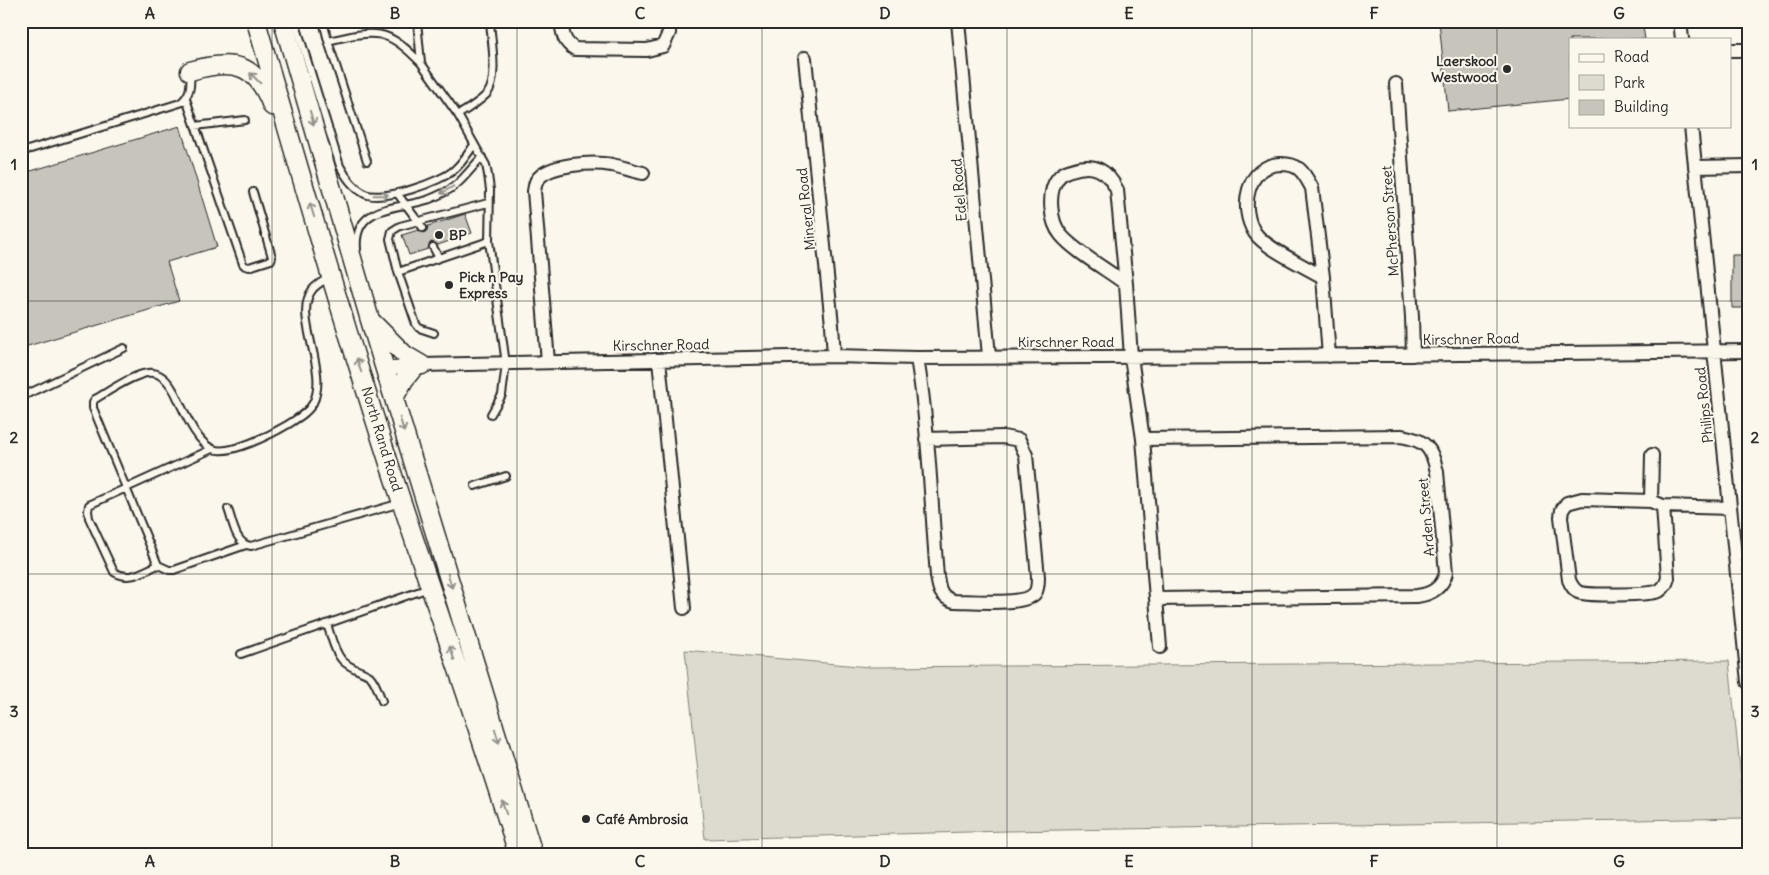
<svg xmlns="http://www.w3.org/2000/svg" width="1769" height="875" font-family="Delius,sans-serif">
<rect width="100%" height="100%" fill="#fbf7ec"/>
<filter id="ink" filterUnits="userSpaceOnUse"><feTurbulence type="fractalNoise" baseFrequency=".02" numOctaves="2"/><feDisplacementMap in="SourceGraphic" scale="10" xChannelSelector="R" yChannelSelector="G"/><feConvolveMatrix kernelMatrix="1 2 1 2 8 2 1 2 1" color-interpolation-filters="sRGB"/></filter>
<g filter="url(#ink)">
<path fill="#dddad0" stroke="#84827e" d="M685,650L869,667L1729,661L1745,818L1007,831L705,839Z"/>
<path fill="#c7c4bc" stroke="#2b2b2b" d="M1439,21H1642L1645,39H1570V99L1448,111Z
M180,126L217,247L167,262L179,301L21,348V174Z
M465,214L472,233L438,245L435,243L431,242L429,245L428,249L409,255L402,235L418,230L424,233L427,230L428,226Z
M1732,255H1748V308H1732Z"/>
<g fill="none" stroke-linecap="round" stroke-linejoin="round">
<g stroke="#2b2b2b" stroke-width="10">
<path id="lane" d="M295,21L340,166C346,177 353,188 365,194C382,202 442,182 455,169C463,162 468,153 474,145
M323,21L328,41
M417,21L421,63L458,115L486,165L488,175L490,190L489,241L506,364L502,395L491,414
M186,99L243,264L245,266L249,267L271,260L272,257L253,192
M458,115C468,109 479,102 487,94C499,79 491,40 490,21
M195,126L245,120
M21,152L180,103C191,95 191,85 190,72
M367,161L328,41C375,30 386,27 421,63
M397,193L423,228
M433,247L439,258
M357,249C353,205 397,209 427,200C433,198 439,195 445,192C460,185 471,168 482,157
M398,272L390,239L392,231L400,226L488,203
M434,333L419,328L416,324L398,272L489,241
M21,397L124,348
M475,486L506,476
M228,509C233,522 235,544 251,546L401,503
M246,545L174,570H169L158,565L93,408V402L95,399C108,392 139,370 153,373C163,374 171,385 175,393C183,408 195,442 213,449C229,456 272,434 287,425C296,419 308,413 313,403C330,369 291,315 313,289C317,284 324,281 329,277
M158,565C143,571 130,582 114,572L89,518L88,511L89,505L212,449
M327,624C331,636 334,651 342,660C350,669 361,670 370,676C376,682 379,693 382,701
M241,654L429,588"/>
</g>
<g stroke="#2b2b2b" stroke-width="16">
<path id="street" d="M561,21C563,34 563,42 575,49L647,50L663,46L669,33V21
M958,21L989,356
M1680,21L1682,39
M1730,50H1748
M805,58L832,325L834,356
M1396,84L1412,317L1413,355
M1691,126L1748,682
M1695,167L1748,166
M1323,277C1306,267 1265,248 1255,233C1239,209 1246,165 1281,164C1287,164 1294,165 1299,169C1305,174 1308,181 1312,188L1323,277L1329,356
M1126,284C1109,271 1074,251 1061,235C1050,222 1047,192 1058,178C1061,174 1067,171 1071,170C1094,162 1107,170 1117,190L1126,284L1131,357L1143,439L1160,647
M917,358C929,429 931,503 937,576C939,589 940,597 954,601C970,601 1026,606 1035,593C1038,589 1038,582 1038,577L1026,455L1019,440L1003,437L926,439
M659,360L684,608
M548,362L534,191C535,187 535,183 537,180C549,163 594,162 612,165C622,167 633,171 643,173
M385,369L422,365L834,356L917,358L1275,356L1748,351
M1143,439L1401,436C1425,440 1432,447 1437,472L1446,573C1442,588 1432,594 1417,596L1156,599
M1651,501L1652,455
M1663,506L1668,578C1666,584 1665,587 1659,591C1650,595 1586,596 1578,592C1573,589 1571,585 1569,580L1561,517L1562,510L1567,503L1582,499L1651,501L1663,506L1730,508"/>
</g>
<g stroke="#2b2b2b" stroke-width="21">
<path id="secondary" d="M256,21C298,166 340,311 386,454C429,588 477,720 518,854
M283,21L370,320L533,854
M190,71C232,59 256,62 272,106
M372,322L405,355L422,365
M394,398L404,380L416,365"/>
</g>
<use href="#lane" stroke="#fbf7ec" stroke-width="6"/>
<use href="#street" stroke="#fbf7ec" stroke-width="12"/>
<use href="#secondary" stroke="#fbf7ec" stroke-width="18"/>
</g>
<defs><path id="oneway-shaft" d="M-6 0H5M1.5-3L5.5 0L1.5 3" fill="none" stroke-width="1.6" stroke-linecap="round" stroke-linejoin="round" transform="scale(1.25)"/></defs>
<g stroke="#93918c">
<use href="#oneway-shaft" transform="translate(255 78) rotate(-135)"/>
<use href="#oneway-shaft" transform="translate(312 118) rotate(74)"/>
<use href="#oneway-shaft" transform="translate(447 190) rotate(150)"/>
<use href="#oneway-shaft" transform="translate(381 195) rotate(-1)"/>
<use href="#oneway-shaft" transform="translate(312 210) rotate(-107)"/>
<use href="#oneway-shaft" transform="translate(359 365) rotate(-107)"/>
<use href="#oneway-shaft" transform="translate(402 425) rotate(73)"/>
<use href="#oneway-shaft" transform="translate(450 581) rotate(73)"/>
<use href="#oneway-shaft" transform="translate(452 653) rotate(-109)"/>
<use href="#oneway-shaft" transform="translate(497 736) rotate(73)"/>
<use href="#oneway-shaft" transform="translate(504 807) rotate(-107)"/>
</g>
</g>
<path fill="none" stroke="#2b2b2b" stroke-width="1" stroke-opacity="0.55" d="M272,21V854M517,21V854M762,21V854M1007,21V854M1252,21V854M1497,21V854M21,301H1748M21,574H1748"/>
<g fill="#2b2b2b" stroke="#fbf7ec" stroke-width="2">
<circle cx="1507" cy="69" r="5"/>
<circle cx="439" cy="235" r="5"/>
<circle cx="449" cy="285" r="5"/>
<circle cx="586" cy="819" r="5"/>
</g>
<g text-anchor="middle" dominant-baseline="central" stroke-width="4" stroke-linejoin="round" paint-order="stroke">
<g font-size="14" font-weight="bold" fill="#2b2b2b" stroke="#fbf7ec" text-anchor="start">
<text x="1497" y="61" text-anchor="end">Laerskool<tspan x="1497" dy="16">Westwood</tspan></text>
<text x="449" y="235">BP</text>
<text x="459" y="277">Pick n Pay<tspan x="459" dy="16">Express</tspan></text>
<text x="596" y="819">Café Ambrosia</text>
</g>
<g font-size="14" fill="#2b2b2b" stroke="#fbf7ec">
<text transform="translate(959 190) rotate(-95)">Edel Road</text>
<text transform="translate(806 209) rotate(-96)">Mineral Road</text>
<text transform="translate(1390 221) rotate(-94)">McPherson Street</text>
<text transform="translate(1471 339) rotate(-1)">Kirschner Road</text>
<text x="1066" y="342">Kirschner Road</text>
<text transform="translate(661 345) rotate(-1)">Kirschner Road</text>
<text transform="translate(1704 405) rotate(-96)">Philips Road</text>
<text transform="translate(382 439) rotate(73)">North Rand Road</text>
<text transform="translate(1426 517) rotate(-95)">Arden Street</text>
</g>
</g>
<rect width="1769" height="875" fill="none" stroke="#fbf7ec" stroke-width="55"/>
<rect x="1569" y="38" width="162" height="90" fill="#fbf7ec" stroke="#a8a59f"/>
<rect x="1579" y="54" width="25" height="8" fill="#fbf7ec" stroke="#a8a59f"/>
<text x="1614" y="62" font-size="15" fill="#2b2b2b">Road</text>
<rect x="1579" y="75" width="25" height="15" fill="#dddad0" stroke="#a8a59f"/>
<text x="1614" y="88" font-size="15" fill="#2b2b2b">Park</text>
<rect x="1579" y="100" width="25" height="15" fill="#c7c4bc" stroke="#a8a59f"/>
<text x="1614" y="112" font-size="15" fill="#2b2b2b">Building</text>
<rect x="28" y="28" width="1714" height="820" fill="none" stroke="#2b2b2b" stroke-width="2"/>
<g font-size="16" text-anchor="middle" font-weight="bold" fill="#2b2b2b">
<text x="150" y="19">A</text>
<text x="395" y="19">B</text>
<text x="640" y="19">C</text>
<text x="885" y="19">D</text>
<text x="1129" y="19">E</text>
<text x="1374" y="19">F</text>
<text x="1619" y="19">G</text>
<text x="14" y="170">1</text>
<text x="1755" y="170">1</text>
<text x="14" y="443">2</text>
<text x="1755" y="443">2</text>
<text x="14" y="717">3</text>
<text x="1755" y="717">3</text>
<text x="150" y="867">A</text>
<text x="395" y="867">B</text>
<text x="640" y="867">C</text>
<text x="885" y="867">D</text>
<text x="1129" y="867">E</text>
<text x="1374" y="867">F</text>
<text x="1619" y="867">G</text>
</g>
</svg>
